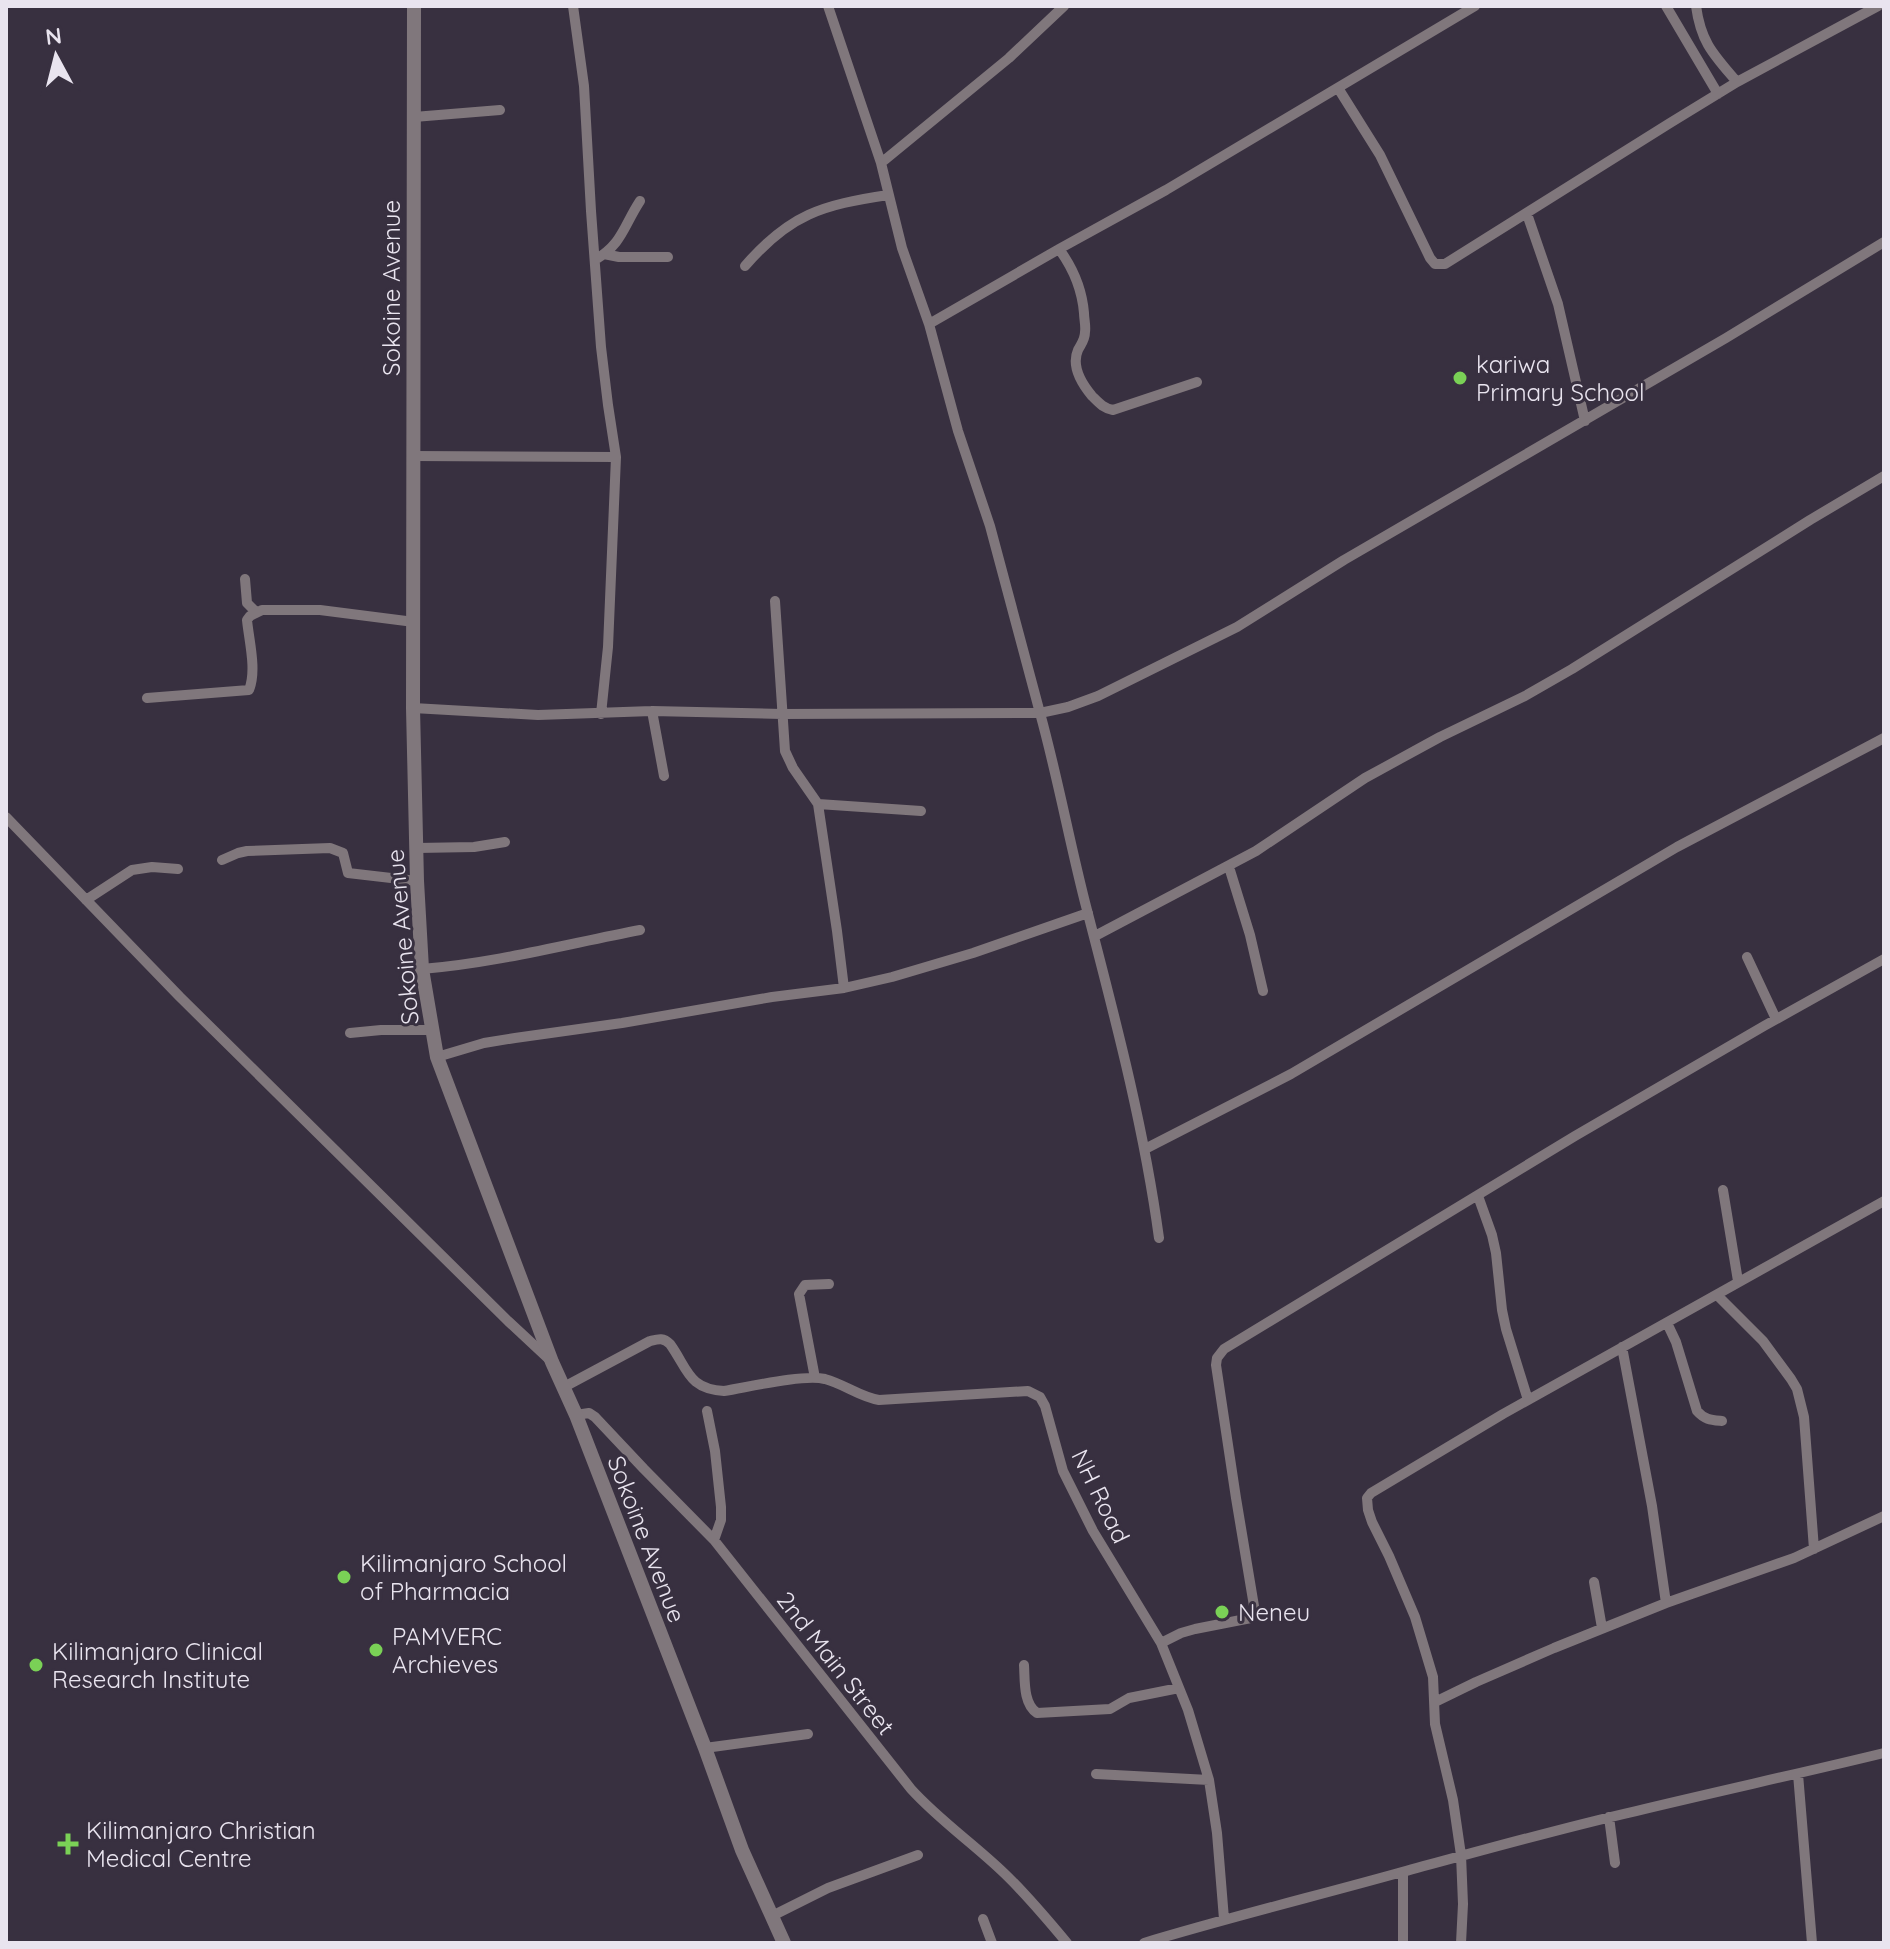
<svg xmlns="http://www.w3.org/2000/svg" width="1890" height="1949" font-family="Quicksand,sans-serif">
<rect width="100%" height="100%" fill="#383040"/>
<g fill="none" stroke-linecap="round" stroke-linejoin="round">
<path stroke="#80777c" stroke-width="10" d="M573,6L584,86L591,211L601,347L608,405L616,457L608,647L601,714
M828,6L881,163L902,248L929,324L958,431L990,526L1040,713L1068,707L1098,696L1237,627L1344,560L1726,338L1884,242
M1666,6L1718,94
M1696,6C1701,43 1714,55 1737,82
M1338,88L1380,155L1430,258L1435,264H1445L1670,123L1737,82L1878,6
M414,117L500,110
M881,163L1009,58L1064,6
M1527,214L1558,304L1585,421
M1059,249C1073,268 1082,289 1084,313C1084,319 1086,326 1085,332C1085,340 1081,344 1078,350C1071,366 1082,384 1092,396C1099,403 1103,408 1113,410L1197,382
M604,254L619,257H668
M595,260C623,243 623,227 640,201
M745,266C790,214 822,205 888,195
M929,324L1059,249L1166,190L1475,6
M412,456L616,457
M245,579L247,603L256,612
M775,601L785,751L793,768L818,804L837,931L844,988
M147,698L249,690C257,670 249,641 247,620L250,616L262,610H320L414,622
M413,708L538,715L652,711L782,714L1040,713C1058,778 1070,845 1087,910C1115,1018 1144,1127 1159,1238
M652,711L664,776
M818,804L921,811
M6,817L180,997L508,1321L551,1361
M417,848L474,847L505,842
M222,860L238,853L247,851L330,848L343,853L348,873L417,881
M1229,867L1250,935L1263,991
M86,900L132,870L152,867L178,869
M1095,936L1256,851L1365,778L1440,737L1525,696L1572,669L1810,520L1884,476
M1747,957L1776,1019
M422,969C496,963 567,944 640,930
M350,1033L381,1030H431
M437,1057L484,1043L515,1038L622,1023L772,997L844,988L892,977L973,953L1088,913
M1145,1149L1291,1074L1677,847L1884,738
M1723,1190L1738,1281
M1478,1196L1492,1235L1496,1253L1502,1310L1506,1329L1528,1400
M1717,1295L1763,1341L1791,1379L1797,1389L1804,1417L1814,1549
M1667,1323L1676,1342L1697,1411C1705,1420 1711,1420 1722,1421
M1622,1347L1652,1506L1666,1603
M815,1378L799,1294L805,1285L829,1284
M564,1387L650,1341C658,1339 663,1337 670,1344C688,1369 688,1389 724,1391C749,1387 803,1374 825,1379C844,1384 860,1397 879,1400L1028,1391L1040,1397L1045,1406L1063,1471L1093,1531L1161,1643L1188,1710L1209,1780L1217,1833L1224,1919
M707,1411L715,1451L721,1507V1520L714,1540
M576,1415L589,1413L595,1417L644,1469L714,1540L911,1789C939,1820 974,1844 1004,1873C1027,1895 1047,1919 1067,1943
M1594,1582L1602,1628
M1161,1643L1181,1633L1195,1629L1251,1618L1255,1612L1236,1498L1216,1365L1217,1358L1224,1349L1575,1136L1764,1026L1884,959
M1024,1665C1025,1680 1023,1704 1037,1713L1110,1709L1129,1698L1179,1688
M1435,1702L1476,1682L1554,1648L1666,1603L1794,1558L1884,1516
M705,1748L808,1734
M1096,1774L1209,1780
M1798,1774L1812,1943
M1609,1817L1615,1863
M772,1916L828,1888L918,1855
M983,1919L992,1943
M1144,1943C1230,1917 1316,1896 1402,1872C1480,1851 1557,1829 1636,1811C1719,1791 1802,1773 1884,1753
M1403,1943V1872
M1461,1943L1463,1904L1461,1855L1453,1800L1435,1724L1433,1677L1415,1617L1389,1556L1372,1522L1368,1510L1367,1498L1371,1493L1503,1414L1884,1201"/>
<path stroke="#80777c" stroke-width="14" d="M414,6L413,708L417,881L422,969L437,1057L552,1362L576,1415L705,1748L742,1850L784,1943"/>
</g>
<g fill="#7ad156" stroke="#383040" stroke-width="3">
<circle cx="1460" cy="378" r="8"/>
<circle cx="344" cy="1577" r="8"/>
<circle cx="1222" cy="1612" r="8"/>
<circle cx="376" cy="1650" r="8"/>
<circle cx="36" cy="1665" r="8"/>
<path d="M64 1832h8v8h8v8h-8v8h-8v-8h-8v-8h8z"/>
</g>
<g text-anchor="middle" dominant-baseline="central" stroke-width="6" stroke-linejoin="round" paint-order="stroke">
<g font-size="24" fill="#e9e4ef" stroke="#383040">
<text transform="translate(391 288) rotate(-90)">Sokoine Avenue</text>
<text transform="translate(402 937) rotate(-95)">Sokoine Avenue</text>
<text transform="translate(1101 1496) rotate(64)">NH Road</text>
<text transform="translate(647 1539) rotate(69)">Sokoine Avenue</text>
<text transform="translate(836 1663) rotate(52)">2nd Main Street</text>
</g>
<g font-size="24" fill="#e9e4ef" stroke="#383040" text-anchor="start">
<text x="1476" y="364">kariwa<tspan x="1476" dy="28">Primary School</tspan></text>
<text x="360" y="1563">Kilimanjaro School<tspan x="360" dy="28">of Pharmacia</tspan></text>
<text x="1238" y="1612">Neneu</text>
<text x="392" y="1636">PAMVERC<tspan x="392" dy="28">Archieves</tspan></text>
<text x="52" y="1651">Kilimanjaro Clinical<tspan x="52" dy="28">Research Institute</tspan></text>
<text x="86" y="1830">Kilimanjaro Christian<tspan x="86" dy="28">Medical Centre</tspan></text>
</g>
</g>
<rect width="1890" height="1949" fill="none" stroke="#e9e4ef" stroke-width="16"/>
<g transform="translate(56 56) rotate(353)" stroke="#383040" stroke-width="6" paint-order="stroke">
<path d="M0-6L14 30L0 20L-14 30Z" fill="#e9e4ef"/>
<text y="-12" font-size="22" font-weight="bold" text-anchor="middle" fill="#e9e4ef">N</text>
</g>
</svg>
